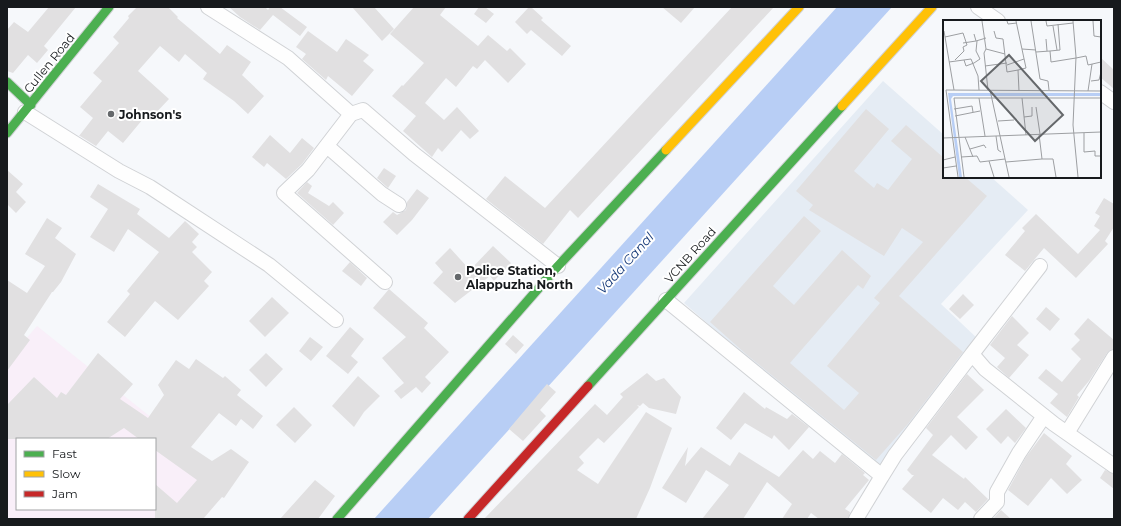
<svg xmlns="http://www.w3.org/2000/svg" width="1121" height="526" font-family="Montserrat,sans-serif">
<rect width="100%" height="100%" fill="#f6f8fb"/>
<path fill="#e5ecf4" d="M883,81L944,135V177H991L1028,210L941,304L979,340L971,352L877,470L684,303Z"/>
<path fill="#f9eff9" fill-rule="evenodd" d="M37,326L233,483L203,519H7V361ZM17,439H155V509H17Z"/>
<path fill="#b8cef5" d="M837,7H892L428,519H374Z"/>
<path fill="#e1e0e1" d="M49,7H76L44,46L48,50L37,63L28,55L13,73L7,71V30L14,22L28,32Z
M137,7H168L178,17L177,18L220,54L227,45L251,62L242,75L264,96L248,114L234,101L203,79L207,73L185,54L179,62L160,46L138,71L169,99L152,117L148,113L123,143L108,131L96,146L80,136H79L93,118L80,107L102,81L93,73L119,43L113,37L129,18L128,16Z
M229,7H265L268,10L270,7H280L307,27L300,36L273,15L260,30L240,17Z
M352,7H374L394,29L382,41Z
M414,7H446L440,15L478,46L488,35L507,51L510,48L526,64L508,83L485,60L477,69L473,66L456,87L446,78L425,103L444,120L457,107L479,131L470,139L461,130L442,152L438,148L432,157L403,131L416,116L392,96L402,85L403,86L424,63L390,34Z
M479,7H485L494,14L486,23L474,14Z
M529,7H531L543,18L541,20L571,46L562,56L531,30L527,34L515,22Z
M662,7H695L681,23Z
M732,7H774L578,218L570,210L543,244L486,199L505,176L545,208Z
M308,31L337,52L346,39L369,55L363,61L374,70L352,96L328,76L326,80L302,59L306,54L296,47Z
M1100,57L1114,70V89L1100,77Z
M866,109L889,129L854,171L874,188L877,183L888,190L912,159L891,141L906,125L944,158V177H965L987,196L899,296L963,352L908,424L876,460L747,355L710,322L804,216L821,231L773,286L794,305L842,250L871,276L863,289L858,285L790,363L844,410L859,393L827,366L880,303L874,298L923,242L902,228L884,256L809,210L813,205L796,191Z
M270,135L290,153L302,138L314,148L302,164L286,179L267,163L264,167L252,157Z
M384,168L396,176L388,188L377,178Z
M7,170L23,184L16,192L26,202L16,213L7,204Z
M307,182L312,186L308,193L329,206L333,202L344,213L333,225L297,193Z
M98,184L140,209L137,214L169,238L185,221L199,234L192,242L197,247L192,252L212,272L204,281L209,286L178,320L155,301L125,337L107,322L130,294L127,291L159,252L128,229L114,252L90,237L108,209L90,197Z
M417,189L429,198L412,220L397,235L383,222L393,212L397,215L406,210L407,206V202Z
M1104,198L1114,204V227L1105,241L1108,244L1076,278L1044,248L1025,271L1005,255L1025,231L1022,228L1036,214L1078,254L1100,230L1094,226L1100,216L1095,213Z
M47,218L62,228L55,238L76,254L61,282L53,292H52L24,335L30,340L7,371V280L27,293L45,266L25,254Z
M493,246L511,263L494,281L490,276L455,303L433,283L443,272L435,263L450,248L470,270Z
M350,262L367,278L361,286L342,271Z
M389,289L428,323L424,328L449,352L425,377L431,383L422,393L416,387L401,399L394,391L404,383L382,358L406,337L373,308Z
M963,294L974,305L960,319L949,309Z
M272,297L289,313L265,337L249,321Z
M1046,307L1060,319L1050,331L1036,319Z
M1012,316L1029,333L1017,345L1029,355L1009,378L997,367L1005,358L990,345Z
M1088,318L1114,340V349L1110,350L1107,353L1089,381L1077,395L1079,397L1067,417L1050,403L1058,394L1038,378L1046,369L1062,382L1081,359L1071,349L1080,340L1074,334Z
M350,327L364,339L351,356L358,362L348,374L326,356Z
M513,335L524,345L516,354L505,344Z
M310,337L323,347L311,361L299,351Z
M98,353L133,384L120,399L148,418L164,395L158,385L176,360L189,369L196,359L223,378L225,376L241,390L237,395L263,416L253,429L241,419L236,426L219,413L191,447L212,461L231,449L249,462L224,498L222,497L203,519H155V484L177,503L197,480L155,450V439H139L124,428L107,439H7V405L34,377L57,398L61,392L66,395Z
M266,353L283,369L266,387L249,370Z
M647,373L656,381L664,378L681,397L676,414L649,408L643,403L640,406L637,405L639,407L604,443L598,438L579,457L584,463L577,470L598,484L646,412L672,428L650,488L636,519H484L595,404L607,415L623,397L620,394Z
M967,374L984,390L957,417L978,437L966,450L951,435L932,455L964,479L965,477L988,499L976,512L965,502L958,510L943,498L931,513L902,489L914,475H912L907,470L933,435L926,428Z
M358,376L380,396L364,412L354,427L332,406Z
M547,384L556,392L540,410L546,416L523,441L509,429Z
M744,392L765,409L766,407L787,419L792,414L809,427L789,450L774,435L772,439L745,423L731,440L716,428Z
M294,407L312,425L295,443L276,425Z
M1006,409L1026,428L1015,443L1008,436L1001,444L986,429Z
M1044,433L1072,456L1066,464L1082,480L1067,494L1051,478L1028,506L1008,490L1026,457Z
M688,447L685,466L701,447L730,466L739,452L779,477L803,450L813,459L820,451L835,463L842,454L865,473L863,475L869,480L845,509L850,512L848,519H819L811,513L807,519H782L792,504L767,482L743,519H702L729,485L706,470L686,503L662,488Z
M1105,470L1114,474V489L1100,478Z
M315,480L335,496L318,519H280Z
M1001,510L1011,519H993Z"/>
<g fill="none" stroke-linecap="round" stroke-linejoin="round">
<g stroke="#d0d2d5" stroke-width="16">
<path id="street" d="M208,7L288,58L351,114L363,110L414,154L558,266
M978,7L998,21
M1100,92L1114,102
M25,112L119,171L150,187L269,265L336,320
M351,114L308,170L284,193L385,282
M327,146L382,194L399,205
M666,300L882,476L895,455L972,354L985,369L1054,424L1114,466
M972,354L1040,266
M1067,433L1114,357
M856,519L882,476
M981,519L997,502V492L1019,453L1044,416"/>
</g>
<g stroke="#d0d2d5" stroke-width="11">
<path id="fast" d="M7,82L31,105
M7,133L109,7
M588,386L842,106
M337,519L558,266L666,150"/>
</g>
<g stroke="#d0d2d5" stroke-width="11">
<path id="slow" d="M842,106L932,7
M666,150L799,7"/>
</g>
<g stroke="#d0d2d5" stroke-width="11">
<path id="jam" d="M468,519L588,386"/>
</g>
<use href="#street" stroke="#fefefe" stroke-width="14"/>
<use href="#fast" stroke="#4caf50" stroke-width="9"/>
<use href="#slow" stroke="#ffc107" stroke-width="9"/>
<use href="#jam" stroke="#c62828" stroke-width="9"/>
</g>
<g fill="#65686b" stroke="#fff" stroke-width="1.5">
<circle cx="111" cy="114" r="4"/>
<circle cx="458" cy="277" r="4"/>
</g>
<g text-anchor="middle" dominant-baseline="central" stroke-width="4" stroke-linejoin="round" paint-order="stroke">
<g font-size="12" fill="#171a1d" stroke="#fff">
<text transform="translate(49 63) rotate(-51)">Cullen Road</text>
<text transform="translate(690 255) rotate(-48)">VCNB Road</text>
</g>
<g font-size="12" font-weight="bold" fill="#171a1d" stroke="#fff" text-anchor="start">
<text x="119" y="114">Johnson's</text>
<text x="466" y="270">Police Station,<tspan x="466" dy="14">Alappuzha North</tspan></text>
</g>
<g font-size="13" font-style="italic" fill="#193c7a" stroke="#fff">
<text transform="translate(625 263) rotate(-48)">Vada Canal</text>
</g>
</g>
<g transform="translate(943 20)">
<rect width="158" height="158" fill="#f6f8fb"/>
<path d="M5,73H158V76H10L8,79L19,157H16Z" fill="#b8cef5"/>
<path fill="none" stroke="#9d9fa2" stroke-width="1" d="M39,1L43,29L62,34M64,1L65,4L74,3M73,1L83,48L75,50M88,1L97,59L105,61L106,70M103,1L104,6L130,3M130,1L133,37L130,105L135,157M150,1L151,16L158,17M110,6L114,30M1,11L11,70M51,11L53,18L60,19L64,52L75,50L76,71M31,14L33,21L43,18M2,17L20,13L24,25L20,27L21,31L12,40M103,19L104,31M20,23L33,21M43,29L41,33L45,70M79,29L93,30M107,31L117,30L115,4M93,32L107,31L108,42L133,38M133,38L143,36L145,45L158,42M21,40L23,46L31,43M6,42L28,39L35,56L36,70M31,43L37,39L33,31L34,21M64,45L81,39M42,46L64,43M148,61L156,60L158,52M47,70L66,157M145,71L149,44M36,78L42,116M79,78L83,115M93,87L97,114M11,89L29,86L30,92M12,96L37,91M81,97L89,96V87M55,101L71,100M141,113V132L152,131V136H158M96,114L99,139H110L113,157M53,116L55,130L58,132M22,117L30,137M0,118L158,112M27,129L41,125L43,128M18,137L34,136L37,142L62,139M0,140L12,137M46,141L51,157M63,142L99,139M0,148L13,146M15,157L3,70L158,71M21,157L11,78H158"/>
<path fill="#65686b" fill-opacity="0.15" stroke="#65686b" stroke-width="2" d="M66,35L120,95L92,121L38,61Z"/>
<rect width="158" height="158" fill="none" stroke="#171a1d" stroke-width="2"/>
</g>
<rect width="1121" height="526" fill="none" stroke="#171a1d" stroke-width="16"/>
<rect x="16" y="438" width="140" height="72" fill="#ffffff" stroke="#a2a3a5"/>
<rect x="24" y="451" width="20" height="6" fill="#4caf50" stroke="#a2a3a5"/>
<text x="52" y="458" font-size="12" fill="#171a1d">Fast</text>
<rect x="24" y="471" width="20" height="6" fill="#ffc107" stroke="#a2a3a5"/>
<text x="52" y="478" font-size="12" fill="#171a1d">Slow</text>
<rect x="24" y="491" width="20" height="6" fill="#c62828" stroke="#a2a3a5"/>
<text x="52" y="498" font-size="12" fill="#171a1d">Jam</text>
</svg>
